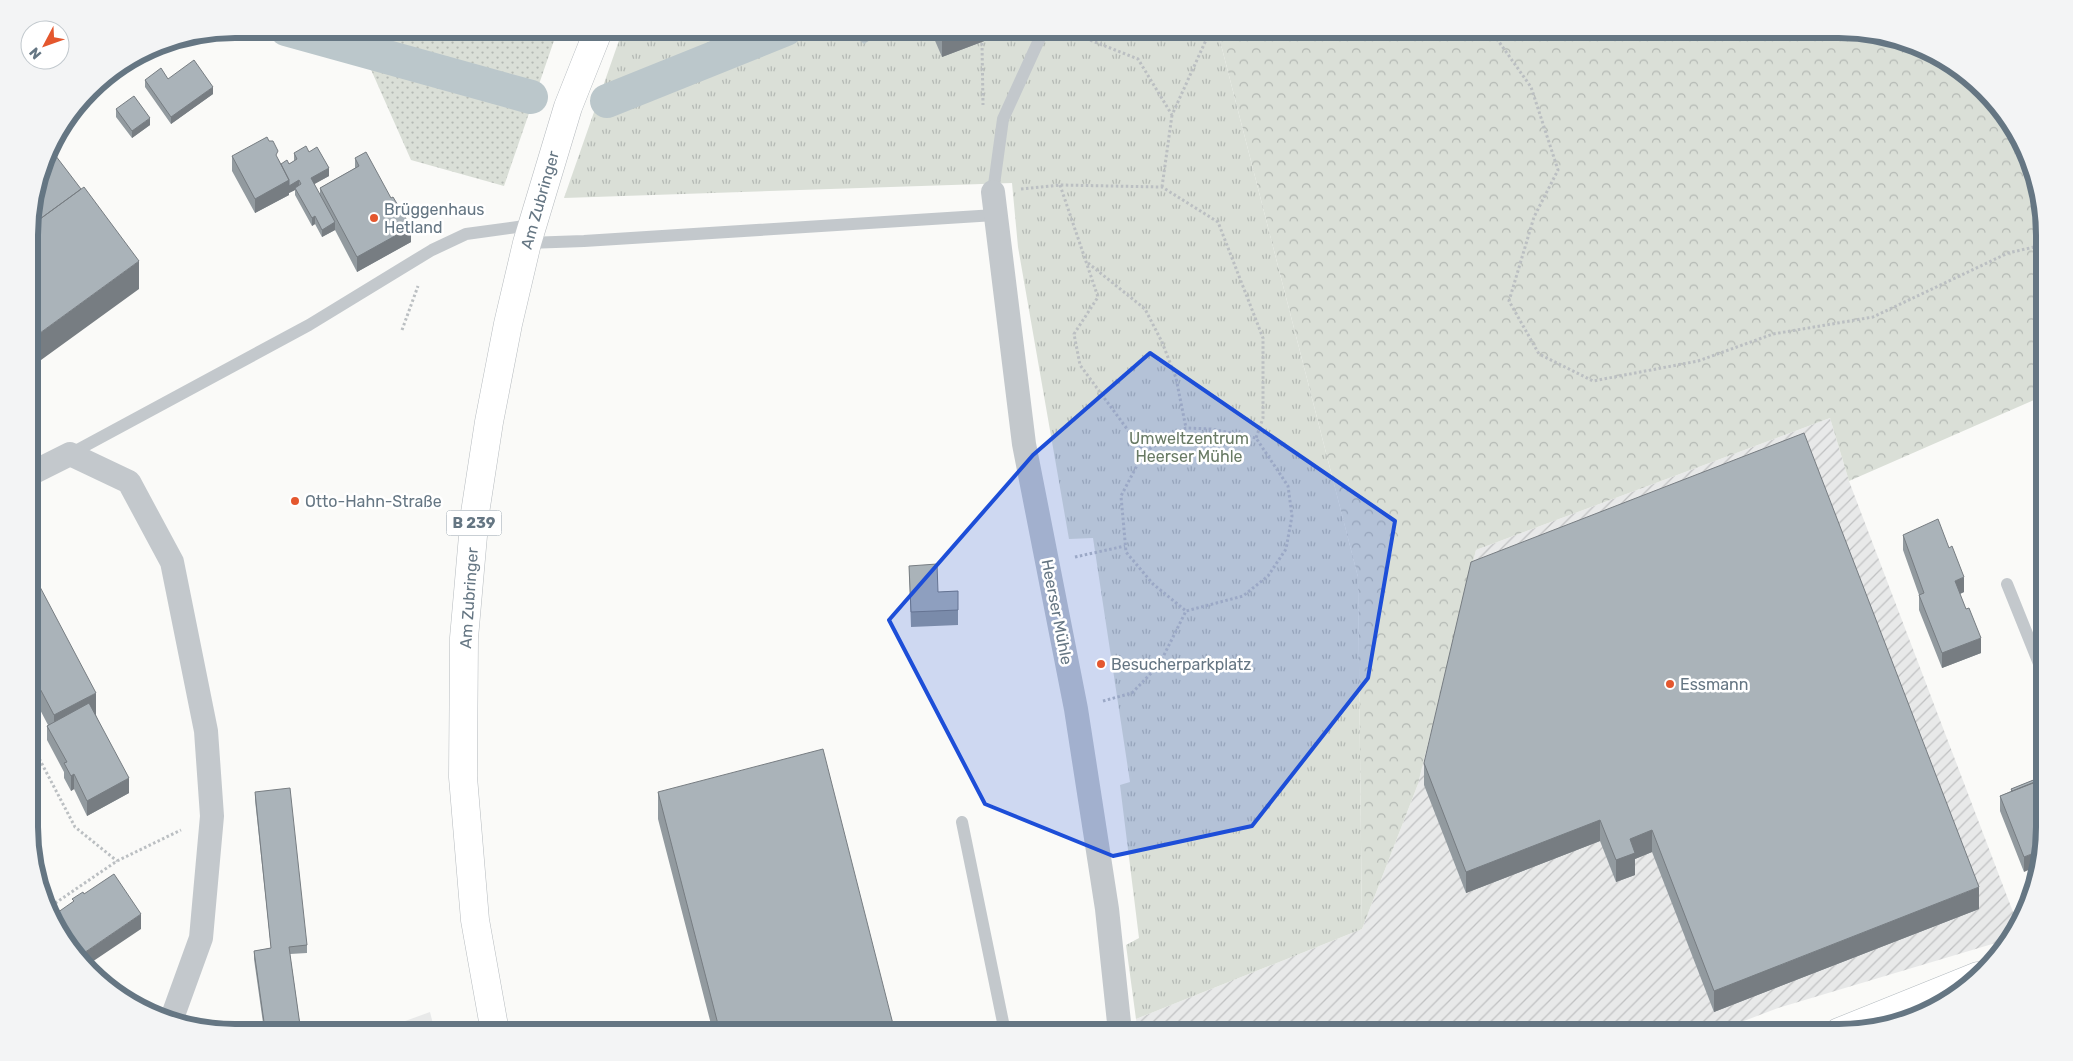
<svg xmlns="http://www.w3.org/2000/svg" width="2073" height="1061" font-family="Rubik,sans-serif">
<defs>
<pattern id="industrial-furrows" width="10" height="10" patternUnits="userSpaceOnUse" patternTransform="scale(1.25)"><rect width="10" height="10" fill="#e8e9e9"/><path d="M-1 1l2-2M0 10L10 0M9 11l2-2" fill="none" stroke="#c0c1c2"/></pattern>
<pattern id="grass-dots" width="8" height="8" patternUnits="userSpaceOnUse" patternTransform="scale(1.25)"><rect width="8" height="8" fill="#dadfd7"/><path d="M2 2h.1M6 6h.1" fill="none" stroke="#b4b9b4" stroke-width="1.8" stroke-linecap="round"/></pattern>
<pattern id="forest-crowns" width="20" height="18" patternUnits="userSpaceOnUse" patternTransform="scale(1.25)"><rect width="20" height="18" fill="#dadfd7"/><path d="M2 6a3 3 0 1 1 6 0M12 15a3 3 0 1 1 6 0" fill="none" stroke="#b4b9b4"/></pattern>
<pattern id="park-tufts" width="24" height="20" patternUnits="userSpaceOnUse" patternTransform="scale(1.25)"><rect width="24" height="20" fill="#dadfd7"/><path d="M3 7l-1-3M5 7V3M7 7l1-3M15 17l-1-3M17 17v-4M19 17l1-3" fill="none" stroke="#b4b9b4"/></pattern>
<pattern id="water-rules" width="6" height="5" patternUnits="userSpaceOnUse" patternTransform="scale(1.25)"><rect width="6" height="5" fill="#bbc7cb"/><path d="M0 2.5h6" fill="none" stroke="#9ca6aa"/></pattern>
</defs>
<rect width="100%" height="100%" fill="#fafaf8"/>
<path fill="#e8e9e9" d="M430,1012L435,1032H375Z"/>
<path fill="url(#industrial-furrows)" d="M1830,418L1849,481L2018,925L2009,939L1778,1008L1715,1032H1138L1136,1019L1362,929L1418,784L1476,550Z"/>
<path fill="url(#grass-dots)" d="M353,29H558L504,186L411,160Z
M166,42L105,87L96,84L99,80L156,44Z"/>
<path fill="url(#forest-crowns)" d="M1217,29H1838L1930,50L1974,80L2009,120L2043,208V396L1849,481L1830,418L1476,550L1418,784L1362,929L1358,577Z"/>
<path fill="url(#park-tufts)" d="M623,29H1217L1358,577L1362,929L1136,1019L1126,945L1139,938L1120,785L1130,782L1093,538L1069,539L1018,247L1012,183L564,198Z"/>
<path fill="url(#water-rules)" d="M845,29H887L864,44Z"/>
<g fill="none" stroke-linecap="round" stroke-linejoin="round">
<path stroke="#bbc7cb" stroke-width="34" d="M286,29L531,97
M607,101L786,29"/>
<g stroke="#b3babf" stroke-width="29">
<path id="secondary" d="M1839,1032L1978,976"/>
</g>
<g stroke="#b5babe" stroke-width="29">
<path id="primary" d="M495,1032L475,920L463,777L464,638L475,513L489,422L508,324L527,243L568,107L599,29"/>
</g>
<path stroke="#bbbfc2" stroke-width="3" stroke-dasharray="2.5 2.5" stroke-linecap="butt" d="M1494,29L1497,39L1531,87L1558,170L1534,217L1509,301L1539,354L1593,381L1698,361L1773,334L1873,317L2008,253L2043,245
M1067,31L1138,59L1172,115L1211,29
M982,43L983,105
M1060,185L1098,297L1074,334L1080,365L1144,452
M1162,187L1172,115
M1021,189L1060,185L1162,187L1218,222L1263,338V418L1256,438
M1088,263L1145,309L1162,342L1176,378L1186,428
M402,330L418,286
M1075,557L1125,546
M1103,701L1132,693L1159,665L1186,611L1243,596L1268,576L1286,549L1292,516L1288,486L1256,438L1211,429L1186,428L1144,452L1121,496L1126,552L1153,584L1186,611
M30,741L75,827L117,861
M51,906L117,861L181,830"/>
<path stroke="#c3c8cc" stroke-width="12" d="M993,192L1003,119L1044,29
M527,243L584,241L995,215
M70,454L309,325L432,250L466,234L532,225
M2007,584L2044,676
M962,822L1005,1032"/>
<path stroke="#c3c8cc" stroke-width="24" d="M993,192L1024,444L1076,709L1107,909L1120,1032
M30,474L70,454L129,482L172,562L206,731L212,816L201,938L172,1018"/>
<use href="#secondary" stroke="#fff" stroke-width="28"/>
<use href="#primary" stroke="#fff" stroke-width="28"/>
</g>
<path fill="#929a9f" d="M930,29H1016L942,57Z
M168,79L213,94L171,124L145,87V80Z
M116,109L150,125L132,138L116,117Z
M309,152L329,176L314,184L320,195V188L355,168V158L411,242L357,272L335,230L322,237L315,224L312,226L295,195V190L289,193V195L255,213L232,171V156L278,159L281,164H289L294,161V153Z
M1903,535L1964,592L1960,594L1981,653L1942,668L1919,610V595L1903,550Z
M909,566L938,592L958,591V625L911,627Z
M30,568L96,715L129,793L87,816L74,789L71,791L64,778V772L47,740V726L48,725L36,702L34,703L30,697Z
M1424,763L1979,909L1714,1012L1652,852L1635,859V875L1616,882L1600,841L1466,893L1424,785Z
M2036,779L2024,872L2000,811V796L2011,791V789Z
M255,792L307,945V953L290,954L300,1025V1032H251L264,1030L254,959V951L271,948L255,800Z
M658,792L895,1032H713L658,819Z"/>
<path fill="#777d82" d="M960,29H1016L942,57V36Z
M213,87V94L171,124V117Z
M150,118V125L132,138V131Z
M329,168V176L311,186V178Z
M289,180H299V188H295V190L289,193V195L255,213V199Z
M315,216V224L312,226V218Z
M335,222V230L322,237V230Z
M411,227V242L357,272V257Z
M139,261V289L30,368L29,341Z
M1964,577V592L1955,596V581Z
M1981,638V653L1942,668V653Z
M36,681V702L34,703V682Z
M96,693V715L54,737V715Z
M74,774V789L71,791V776Z
M129,778V793L87,816V801Z
M1600,820V841L1466,893V872Z
M2044,824V827L2041,840L2040,825Z
M1652,830V852L1635,859V875L1616,882V860L1630,839Z
M2039,851L2035,867L2024,872V857Z
M1979,887V909L1714,1012V991Z
M141,914V929L86,966L78,957Z"/>
<path fill="#aab3b9" stroke="#777d82" d="M939,29H960L942,36Z
M194,60L213,87L171,117L145,80L161,68L168,79Z
M134,96L150,118L132,131L116,109Z
M267,137L269,141H273L278,151L276,155L289,180L255,199L232,156Z
M306,146L309,152L317,147L329,168L311,178L335,222L322,230L315,216L312,218L295,188L301,184L299,180L289,186V180L281,164L287,160L289,164L297,159L294,153Z
M49,147L81,189L29,227V221Z
M366,152L391,198L393,197L411,227L357,257L320,188L359,166L355,158Z
M84,187L139,261L29,341V227Z
M1804,433L1979,887L1714,991L1652,830L1630,839L1635,853L1616,860L1600,820L1466,872L1424,763L1471,562Z
M1938,519L1949,548L1952,546L1964,577L1955,581L1966,609L1969,608L1981,638L1942,653L1919,595L1924,593L1903,535Z
M937,564L938,592L958,591V610L911,612L909,566Z
M30,568L96,693L54,715L36,681L34,682L30,675Z
M89,703L129,778L87,801L74,774L71,776L64,763L67,762L47,726Z
M823,749L895,1032H720L658,792Z
M2036,779L2037,781L2012,791L2011,789Z
M2041,780L2044,787V824L2040,825L2043,833L2039,851L2024,857L2000,796Z
M290,788L307,945L289,947L300,1025H296L297,1032H251L265,1029L254,951L271,948L255,792Z
M114,874L141,914L78,957L64,941L54,915L74,901L72,899L83,892L84,894Z"/>
<path fill="#1d4ed8" fill-opacity="0.2" stroke="#1d4ed8" stroke-width="4" stroke-linejoin="round" d="M1150,353L1395,521L1368,678L1252,826L1113,856L985,804L889,620L1033,455Z"/>
<g fill="#e4572e" stroke="#fff" stroke-width="2">
<circle cx="374" cy="218" r="5"/>
<circle cx="295" cy="501" r="5"/>
<circle cx="1101" cy="664" r="5"/>
<circle cx="1670" cy="684" r="5"/>
</g>
<g text-anchor="middle" dominant-baseline="central" stroke-width="5" stroke-linejoin="round" paint-order="stroke">
<rect fill="#fff" stroke="#939fa8" stroke-width="1" x="446.5" y="510.5" width="55" height="25" rx="4"/>
<g font-size="15" font-weight="bold" fill="#657683">
<text x="474" y="523">B 239</text>
</g>
<g font-size="16" fill="#657683" stroke="#fff">
<text transform="translate(540 200) rotate(-74)">Am Zubringer</text>
<text transform="translate(469 598) rotate(-86)">Am Zubringer</text>
<text transform="translate(1057 612) rotate(79)">Heerser Mühle</text>
</g>
<g font-size="16" fill="#657683" stroke="#fff" text-anchor="start">
<text x="384" y="209">Brüggenhaus<tspan x="384" dy="18">Hetland</tspan></text>
<text x="305" y="501">Otto-Hahn-Straße</text>
<text x="1111" y="664">Besucherparkplatz</text>
<text x="1680" y="684">Essmann</text>
</g>
<g font-size="16" fill="#687a64" stroke="#fff">
<text x="1189" y="438">Umweltzentrum<tspan x="1189" dy="18">Heerser Mühle</tspan></text>
</g>
</g>
<path d="M0 0H2073V1061H0ZM235 38H1839A197 197 0 0 1 2036 235V827A197 197 0 0 1 1839 1024H235A197 197 0 0 1 38 827V235A197 197 0 0 1 235 38Z" fill="#f3f4f5" fill-rule="evenodd"/>
<path fill="none" stroke="#657683" stroke-width="6" d="M235 38H1839A197 197 0 0 1 2036 235V827A197 197 0 0 1 1839 1024H235A197 197 0 0 1 38 827V235A197 197 0 0 1 235 38Z"/>
<g transform="translate(45 45) rotate(229)"><circle r="24" fill="#ffffff" stroke="#c1c8cd"/>
<path d="M0-4L9 19L0 12L-9 19Z" fill="#e4572e"/>
<text y="-8" font-size="14" font-weight="bold" text-anchor="middle" fill="#657683">N</text>
</g>
</svg>
